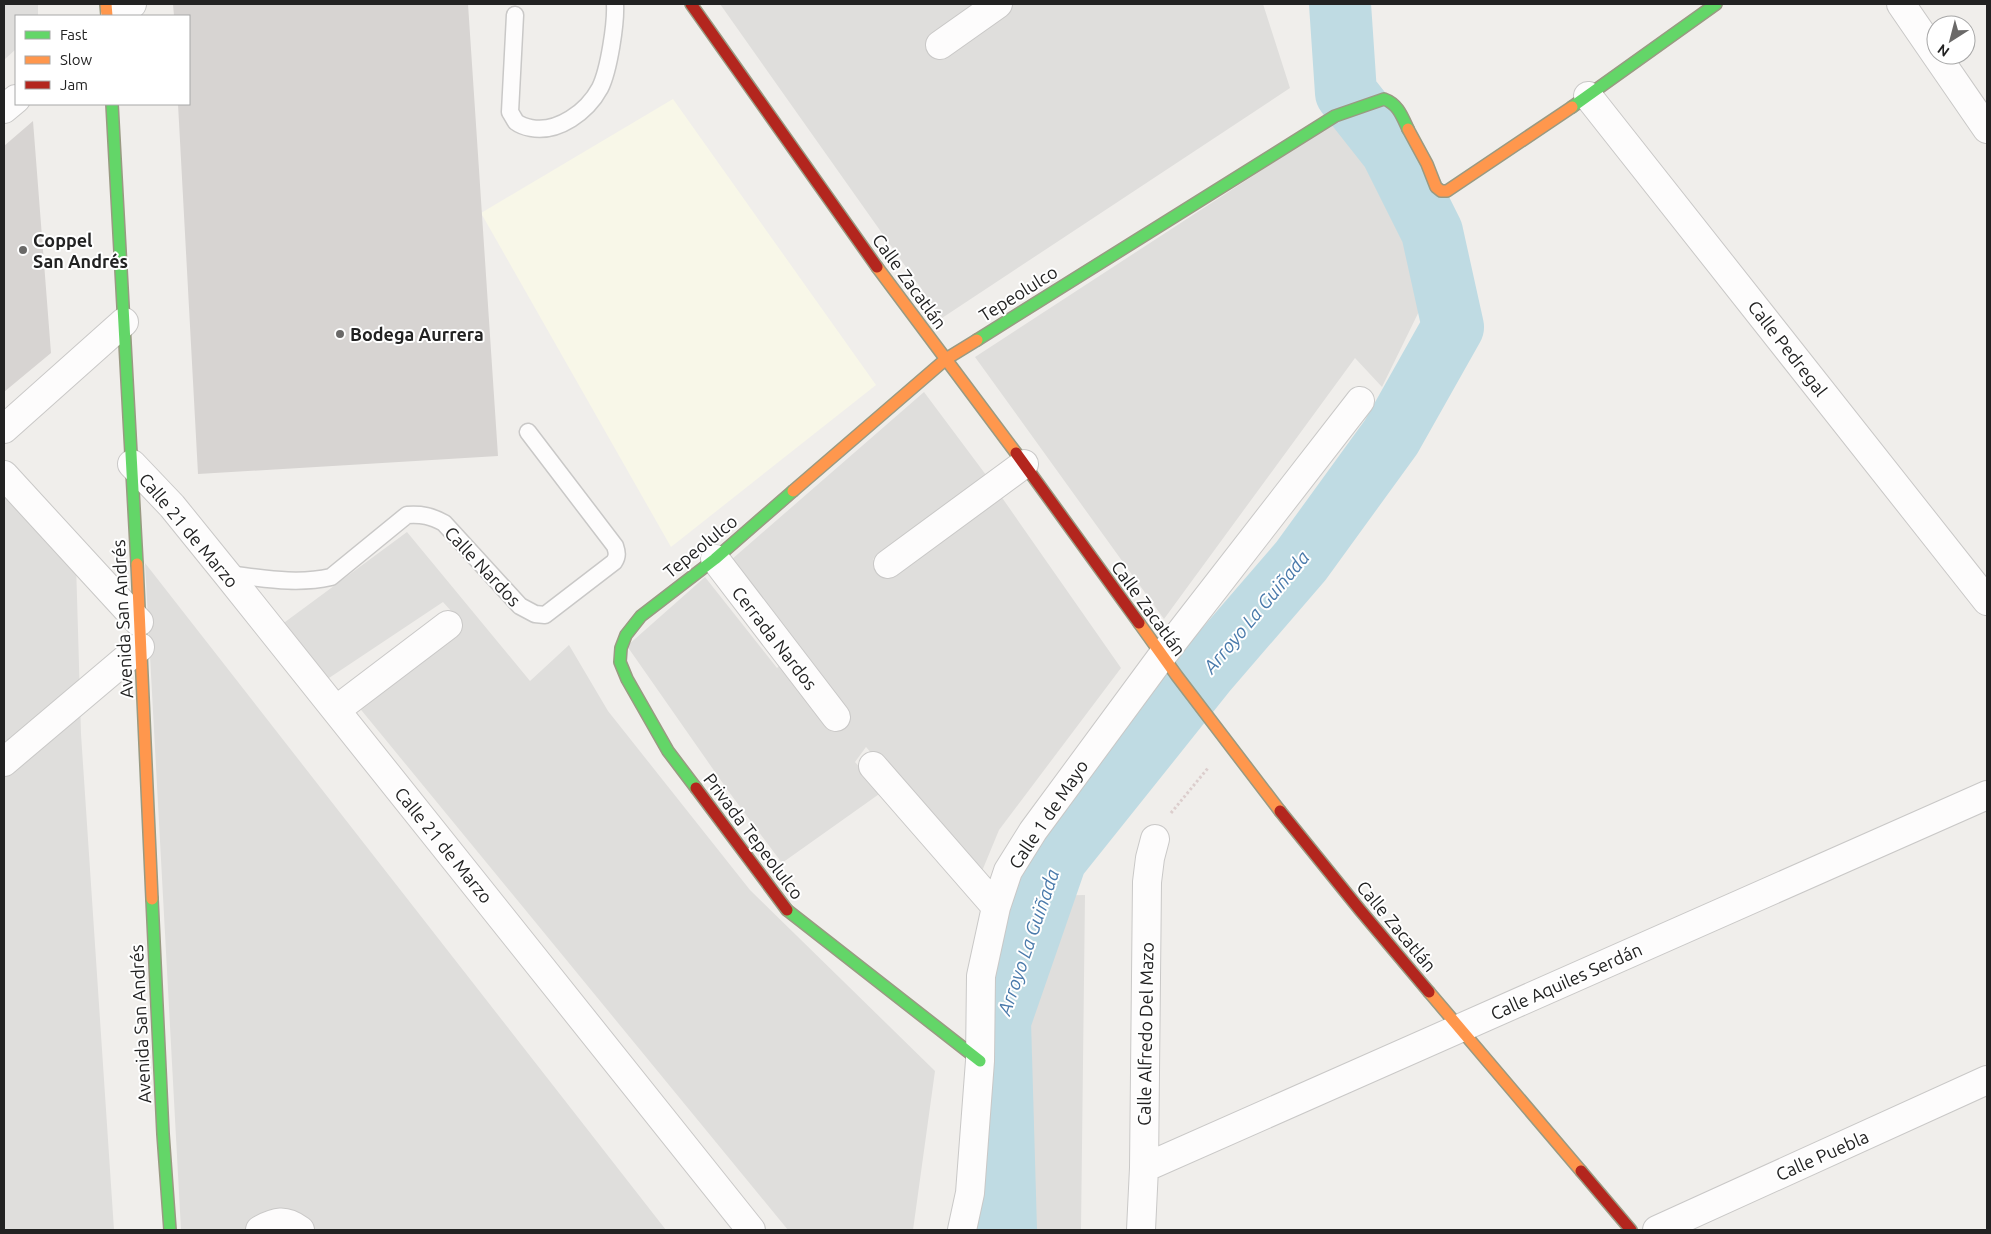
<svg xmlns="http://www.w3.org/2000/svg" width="1991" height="1234" font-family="Ubuntu,sans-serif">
<rect width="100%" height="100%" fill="#f0eeeb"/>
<path fill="#dfdedc" d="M4,4H38V16H16V49L4,60Z
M720,4H1263L1290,88L942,318Z
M1334,123L1400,209L1427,295L1382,387L1355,358L1164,619L975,357Z
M924,392L989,479L873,559L880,571L996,489L1121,668L999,830L980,876L866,747L855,762L882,792L782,863L729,792L627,646L705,577L777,668L790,655L731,560Z
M4,473L76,563L81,734L114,1230H4Z
M407,532L530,681L569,645L608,711L750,890L935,1071L913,1230H788L353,700L461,622L443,602L326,680L281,625Z
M145,563L666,1230H181Z
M1085,895L1081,1230H1031L1016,1037L1040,896Z"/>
<path fill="#f8f7e8" d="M673,99L876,385L671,547L481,213Z"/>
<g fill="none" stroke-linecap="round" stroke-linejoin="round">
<path stroke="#bfdbe3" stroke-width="62" d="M1006,1230L1000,1021L1056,859L1207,670L1301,561L1391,437L1453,327L1432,232L1391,150L1346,93L1340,4"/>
</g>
<path fill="#d7d4d2" d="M173,4H468L498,456L198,474L178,104H189V16H174Z
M33,121L51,353L4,392V146Z"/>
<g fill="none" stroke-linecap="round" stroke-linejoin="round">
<g stroke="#c9c8c7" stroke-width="19">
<path id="lane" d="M515,15L510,112C512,115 514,119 516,122C520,125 526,127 531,128C558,133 587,112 600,88C609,70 616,23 615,4
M227,574C262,578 296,585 331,577L407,515C422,514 431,516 444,523L520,606L535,614L545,615L614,562C618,556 617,552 615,546L528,432"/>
</g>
<g stroke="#c9c8c7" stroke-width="30">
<path id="street" d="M1901,4L1936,55
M115,16L132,4
M940,45L998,4
M1936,55L1987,129
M1588,96L1987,601
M4,109L16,99
M4,429L124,322
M132,464L172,506L227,574L751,1230
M4,475L139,622
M715,559L836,717
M888,564L1024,464
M336,710L448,625
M4,762L140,647
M873,766L996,907
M1144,1168L1987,795
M260,1230C276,1221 285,1219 300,1230
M962,1230L970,1193L980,1061L981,976L996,907L1008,871L1033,831L1162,656L1360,401
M1141,1230L1144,1168L1147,882L1150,858L1155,839
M1657,1230L1987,1080"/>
</g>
<g stroke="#999a82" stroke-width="14">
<path id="fast" d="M112,104L137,564
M1572,107L1716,4
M977,340L1335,116L1384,99C1398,104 1402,116 1408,129
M696,788L668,751L627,679L620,662L621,648L626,635L641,616L715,559L793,491
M152,899L163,1134L170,1230
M787,910L980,1061"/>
</g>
<g stroke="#999a82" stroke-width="14">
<path id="slow" d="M106,4L107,16
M1408,129L1427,164L1436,187L1441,191H1447L1572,107
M877,267L1016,453
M793,491L946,359L977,340
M137,564L152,899
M1139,623L1177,676L1280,811
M1429,992L1581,1171"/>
</g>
<g stroke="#999a82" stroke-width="14">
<path id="jam" d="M691,4L877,267
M1016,453L1139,623
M696,788L787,910
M1280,811L1360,910L1429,992
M1581,1171L1631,1230"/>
</g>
<path stroke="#dccecd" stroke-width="3" stroke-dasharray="2.5 2.5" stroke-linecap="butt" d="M1171,813L1208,768"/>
<use href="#lane" stroke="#fdfcfc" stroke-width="16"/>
<use href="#street" stroke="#fdfcfc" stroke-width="28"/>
<use href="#fast" stroke="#63d668" stroke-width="11"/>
<use href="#slow" stroke="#ff974d" stroke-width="11"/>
<use href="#jam" stroke="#b3261e" stroke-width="11"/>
</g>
<g fill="#6a6968" stroke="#fff" stroke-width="2">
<circle cx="23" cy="250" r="5"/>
<circle cx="340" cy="334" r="5"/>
</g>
<g text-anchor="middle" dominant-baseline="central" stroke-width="4" stroke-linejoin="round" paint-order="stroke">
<g font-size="18" font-weight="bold" fill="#222" stroke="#fff" text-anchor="start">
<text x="33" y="240">Coppel<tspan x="33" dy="21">San Andrés</tspan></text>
<text x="350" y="334">Bodega Aurrera</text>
</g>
<g font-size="18" fill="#222" stroke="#fff">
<text transform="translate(910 281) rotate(54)">Calle Zacatlán</text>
<text transform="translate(1018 293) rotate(-32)">Tepeolulco</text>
<text transform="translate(1788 348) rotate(52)">Calle Pedregal</text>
<text transform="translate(189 530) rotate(50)">Calle 21 de Marzo</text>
<text transform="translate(700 546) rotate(-39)">Tepeolulco</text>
<text transform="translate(483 566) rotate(47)">Calle Nardos</text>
<text transform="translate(1149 608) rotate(54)">Calle Zacatlán</text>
<text transform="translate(122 619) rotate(-93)">Avenida San Andrés</text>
<text transform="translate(775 638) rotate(52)">Cerrada Nardos</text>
<text transform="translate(1048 814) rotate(-56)">Calle 1 de Mayo</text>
<text transform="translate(754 836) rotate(53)">Privada Tepeolulco</text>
<text transform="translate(444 845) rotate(51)">Calle 21 de Marzo</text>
<text transform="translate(1397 926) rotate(50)">Calle Zacatlán</text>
<text transform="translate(1566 981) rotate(-24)">Calle Aquiles Serdán</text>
<text transform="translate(140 1024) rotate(-93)">Avenida San Andrés</text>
<text transform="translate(1145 1034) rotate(-89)">Calle Alfredo Del Mazo</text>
<text transform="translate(1822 1155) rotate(-24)">Calle Puebla</text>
</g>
<g font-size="19" font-style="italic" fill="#4a7aab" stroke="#fff">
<text transform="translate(1256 612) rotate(-50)">Arroyo La Guiñada</text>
<text transform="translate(1028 942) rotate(-71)">Arroyo La Guiñada</text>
</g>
</g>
<rect width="1991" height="1234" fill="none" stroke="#222222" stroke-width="10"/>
<rect x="15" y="15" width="175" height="90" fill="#ffffff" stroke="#a7a7a7"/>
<rect x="25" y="31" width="25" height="8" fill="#63d668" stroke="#a7a7a7"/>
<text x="60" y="40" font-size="15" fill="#222222">Fast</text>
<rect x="25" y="56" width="25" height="8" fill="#ff974d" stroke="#a7a7a7"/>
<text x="60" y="65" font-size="15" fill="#222222">Slow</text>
<rect x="25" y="81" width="25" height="8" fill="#b3261e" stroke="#a7a7a7"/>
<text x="60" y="90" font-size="15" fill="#222222">Jam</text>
<g transform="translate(1951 40) rotate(216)"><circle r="24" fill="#ffffff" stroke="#a7a7a7"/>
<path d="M0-4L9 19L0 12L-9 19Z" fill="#6a6968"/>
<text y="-8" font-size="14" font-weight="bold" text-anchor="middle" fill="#222222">N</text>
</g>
</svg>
